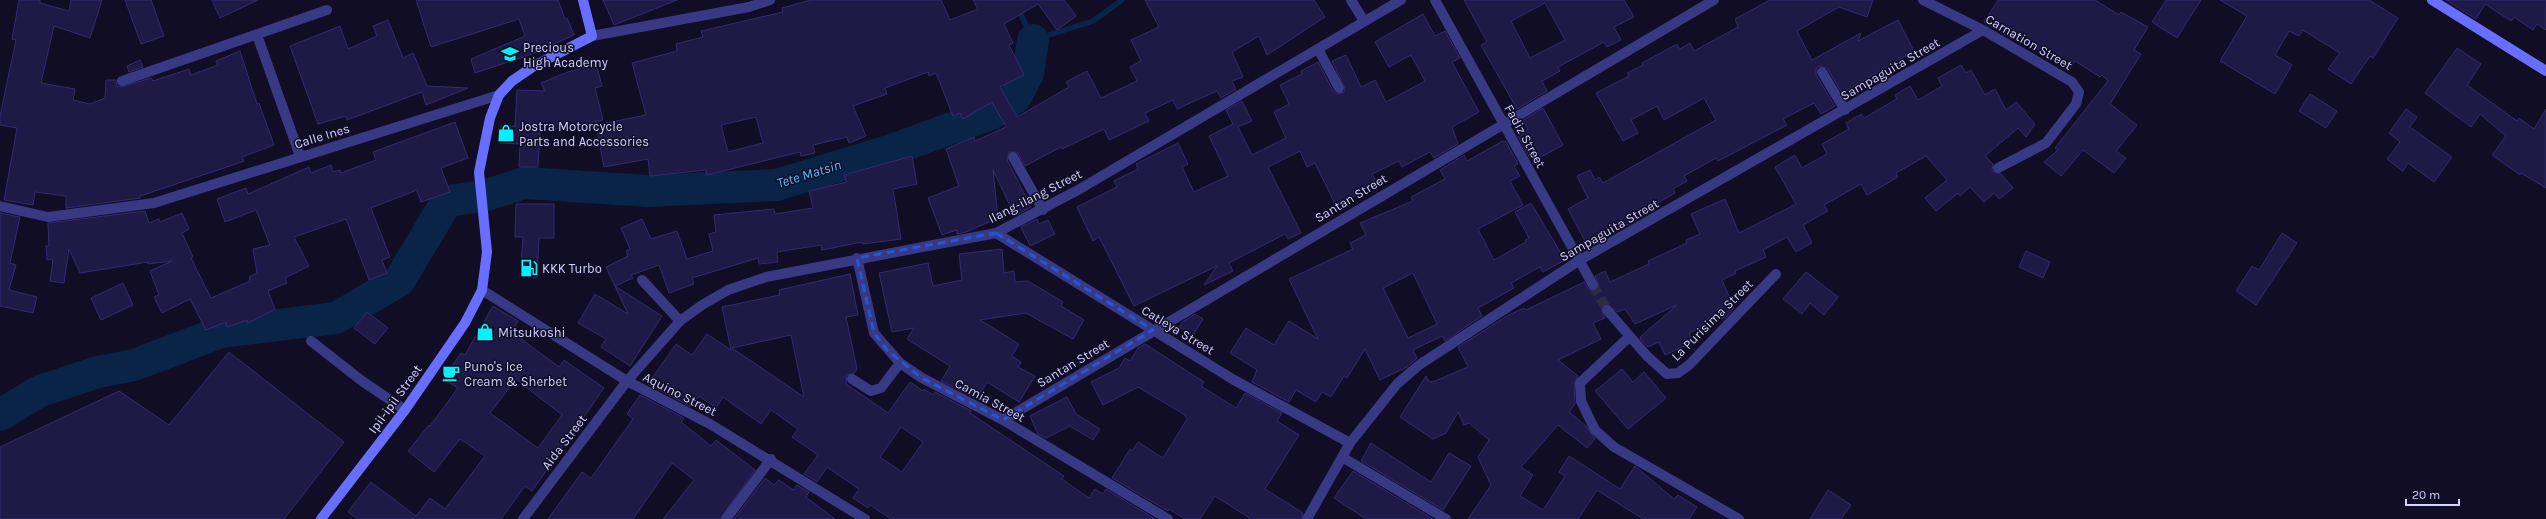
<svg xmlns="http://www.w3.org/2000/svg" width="2546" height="519" font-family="Karla,sans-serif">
<rect width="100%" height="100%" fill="#100d24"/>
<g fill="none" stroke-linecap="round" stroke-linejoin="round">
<path stroke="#0a2447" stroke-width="5.5" d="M1014,0L1033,40L1093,21L1122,0"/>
<path stroke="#0a2447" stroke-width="32" d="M0,415L40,391L98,372L134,365L221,332L336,318L399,281L447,201L483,196L525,183L648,191L777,185L888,151L991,114L1015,98L1028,74L1033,40"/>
</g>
<path fill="#1f1946" stroke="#342a73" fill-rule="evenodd" d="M19,0H40V3L69,11L71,0H102L90,38L54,26L41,83L75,89L73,100L90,104L105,98L106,80H116L117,86L121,87L151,78L153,81L189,69L191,75L218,65L216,61L240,51L257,104L259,103L274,145L242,157L244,161L230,166L140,196V198L66,208V196L35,192L33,205L4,200L17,128L0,125V116L16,40L12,39Z
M125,0H151L164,36L141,44Z
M212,0H258L220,18Z
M416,0H558L565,19L567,18L574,35L532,54L475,73L471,59L525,36L519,19L431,47Z
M603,0H677L614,25Z
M811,0H941L950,20L978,9L973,0H1064L1076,16L1057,30L1038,4L1004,24L1013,43L1009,45L1024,75L1000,87L1017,117L1069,87L1066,82L1087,71L1101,98L1137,81L1130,67L1141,61L1131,40L1159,27L1145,0H1314L1325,17L1267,55L1259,36L1232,52L1243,77L1232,81L1236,89L1221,98L1217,91L1177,109L1173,100L1145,113L1149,121L1109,140L1104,129L1062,149L1061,147L1025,166L1017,152H1009L1007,160L1031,207L1015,216L993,170L998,218L966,232L957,234V230L942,235L928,198L959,186L946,149L974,137L975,141L1006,127L992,102L963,119L960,113L953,116L936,73L929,76L928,72L885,88L887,94L853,106L866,136L849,143L847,137L813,145L815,153L801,156L800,152L707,175L706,170L650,176L648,159L604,167L596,125L646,115L632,63L677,51L676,44L703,37L701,31L783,12L782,8ZM756,117L763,143L728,152L721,125Z
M1464,0H1624L1634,17L1614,27L1621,40L1607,47L1604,42L1558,67L1560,71L1542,81L1547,91L1517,109L1481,45L1487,42ZM1545,3L1565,40L1530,58L1511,21Z
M1770,0H1873L1867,17L1839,7L1797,31L1812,60L1861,33L1858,41L1898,20L1914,51L1842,93L1827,68L1819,66L1816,69V75L1835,106L1821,114L1814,103L1783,119L1787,125L1718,161L1716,158L1684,176L1687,181L1673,189L1675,193L1642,212L1644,216L1588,247L1568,209L1588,198L1577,176L1590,170L1595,180L1599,177L1603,183L1716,120L1704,98L1664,120L1657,106L1631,120L1638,133L1623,141L1596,93L1629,76L1627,73L1643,65L1642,63L1677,44L1680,49L1690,43L1694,51L1738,27L1735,19Z
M1998,0H2095L2119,15L2121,12L2148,27L2134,50L2141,54L2110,104L2137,125L2116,151L2126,158L2114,173L2083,150L2061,176L2044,162L2058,150L2055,148L2108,81L2102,75L2100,77L2075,61L2069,70L2012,33L2009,37L1984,22Z
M2166,0H2201L2177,38L2152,22Z
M2220,0H2369L2398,18L2373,58L2370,56L2351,84L2328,69L2340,53L2303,30L2299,36L2289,31L2275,55L2292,65L2275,94L2220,61L2247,16Z
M2446,0H2546V30L2537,24L2533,30L2514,17L2511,21L2485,4L2476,19Z
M1423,14L1435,36L1445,31L1460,58L1452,62L1479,112L1452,127L1458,144L1434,158L1430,152L1402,167L1399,161L1372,174L1378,184L1336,206L1315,163L1307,167L1300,151L1268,167L1301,233L1288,239L1285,234L1229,263L1233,271L1204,285L1217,266L1134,306L1099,237L1093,241L1077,207L1117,187L1114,181L1138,169L1136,164L1178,143L1188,164L1182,167L1194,192L1228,176L1209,136L1233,124L1226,110L1242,101L1252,121L1238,127L1252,155L1286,138L1274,112L1289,104L1280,85L1302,74L1301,71L1318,62L1333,91L1338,94L1344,92L1345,88L1332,61L1346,55L1361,87L1375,80L1386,102L1425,81L1411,55L1389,67L1375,42Z
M388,20L403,58L413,53L427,86L468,88L426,105L422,92L347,120L346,116L318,124L290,46L340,26L348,49L377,36L373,26Z
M2457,48L2481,64L2467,85L2517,121L2519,118L2534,129L2546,109V188L2521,173L2520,175L2492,155L2506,136L2480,114L2471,127L2425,93Z
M140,60L143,67L129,72L127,66Z
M596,64L602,86L595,88L603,120L568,128L540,130L538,167H519L520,144L500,143L501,126H515L517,90L545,91L541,83L568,72Z
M1961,65L1966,73L1971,70L1985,95L1995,89L2006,110L2016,102L2035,124L2026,137L2018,128L1985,156L1993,164L1992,171L2001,174L2013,188L1999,199L1994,193L1984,202L1970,187L1960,196L1958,193L1936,211L1925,198L1947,180L1926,156L1896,173L1898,177L1867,195L1861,184L1824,205L1828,211L1803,225L1812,243L1796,252L1787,237L1763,250L1766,257L1735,271L1736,273L1722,280L1734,308L1726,317L1689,333L1693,342L1665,355L1659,342L1648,347L1641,340L1640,337L1677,305L1635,324L1625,309L1617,312L1606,304L1601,308L1605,318L1593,323L1601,339L1558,360L1578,376L1574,383L1575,404L1569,412L1586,426L1595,439L1587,448L1558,425L1521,467L1533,475L1520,496L1543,510L1565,476L1559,472L1569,456L1620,489L1635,466L1674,499L1678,495L1697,507L1689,519H1643L1597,490L1578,519H1468L1491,485L1478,457L1489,440L1469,423L1464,425L1458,412L1446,433L1433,439L1400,417L1426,376L1429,382L1435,381L1468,367L1458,347L1507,316L1524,308L1526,310L1584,282L1589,290L1596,291L1599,285L1595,276L1605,271L1610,282L1649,264L1648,261L1687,243L1686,240L1700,234L1691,214L1725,199L1739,233L1796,204L1775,167L1795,155L1802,168L1827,154L1822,144L1849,129L1846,123L1861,114L1864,118L1897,99L1895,95L1910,86L1918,100L1942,86L1938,78Z
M2310,94L2337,111L2326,128L2299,111Z
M1543,108L1563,145L1539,158L1537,154L1530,158L1518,136L1528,130L1523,120Z
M2406,109L2417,117L2410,127L2452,157L2434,182L2408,163L2403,171L2387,159L2400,142L2389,133Z
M455,122L468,158L441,168L450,192L421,202L417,190L371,208L390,257L382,260L387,273L369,280L346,219L294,237L309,266L285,278L287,283L268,291L275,309L248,323L247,320L227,327L226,322L206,330L190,299L162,313L154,297L159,295L150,271L172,261L148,264V262L80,273L69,249L64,283L50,281L53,259L47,260L46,246H49L48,223L145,211L149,223L159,219L160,222L182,213L189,229L182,233L193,257L191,258L211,298L250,281L249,277L257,273L253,249L270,245L256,210L225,222L217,199L246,188L248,194L309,167L311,173L331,165L333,172L340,170L341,173L376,160L373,152Z
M1503,141L1506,142L1518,164L1514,166L1520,176L1510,181L1523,205L1478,229L1494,260L1526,242L1525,240L1529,238L1515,212L1531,203L1565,260L1543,272L1540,267L1511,283L1514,288L1478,308L1482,316L1445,341L1442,336L1413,350L1417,358L1407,367L1380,380L1365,349L1347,378L1344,376L1331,397L1322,392L1316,402L1296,390L1289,402L1252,382L1257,370L1230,353L1246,328L1274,345L1289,321L1318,339L1289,279L1353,249L1350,243L1366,235L1360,223L1413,201L1411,197L1445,179L1440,170L1464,155L1467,161ZM1413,273L1437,324L1408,338L1383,288Z
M912,156L917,184L893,189L901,239L863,244L862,242L822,250L821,245L777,252L778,262L759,264L758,258L692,278L694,284L669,293L659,265L631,275L633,278L615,286L662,316L630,366L601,347L606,339L578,323L595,294L628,314L606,267L628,256L626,251L630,249L621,228L642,219L651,239L677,231L687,259L713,251L709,234L716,232L714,215L774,209L775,214L813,208L809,191L847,182L844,175Z
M516,204H554V238H539L537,278L520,277L523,237H515Z
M0,213L20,217L10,263L16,265L9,290L37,297L33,313L0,306Z
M1037,219L1039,224L1048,220L1055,234L1030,246L1021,227Z
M2282,233L2297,243L2256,305L2236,291L2252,266L2259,270Z
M1002,249L1004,273L1014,271L1015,282L1028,281L1063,302L1061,306L1084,320L1073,339L1026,313L980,320L1019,344L1012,356L1021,362L1018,367L1035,376L1019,402L987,382L977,399L941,381L950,366L907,339L914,328L892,332L879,273L928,263L933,286L962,280L959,254Z
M2026,251L2050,262L2043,278L2019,267Z
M1806,272L1838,297L1824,315L1810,303L1802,314L1783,299Z
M850,274L858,315L846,317L857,369L854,373L847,375L846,384L888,413L910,382L923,391L924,389L933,395L935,392L971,411L970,413L1064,476L1062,479L1089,498L1095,489L1103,494L1106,489L1155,519H891L870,505L868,508L853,498L859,489L827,467L817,482L804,474L818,455L792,437L798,429L771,410L761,424L723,397L716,408L699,396L691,407L648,384L676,344L692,355L707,334L731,350L722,307L780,295L779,290ZM791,335L804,397L732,348ZM901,427L923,442L902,472L880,457Z
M123,283L133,305L101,320L91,298Z
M493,306L518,321L512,332L559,367L564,360L604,388L532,491L525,486L501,519H358L348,512L371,482L416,516L430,498L445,509L485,456L460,439L434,472L408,451L429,425L430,426L458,388L443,379L461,353L465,355ZM516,379L562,415L538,448L490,413Z
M367,312L388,328L375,344L354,328Z
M1195,314L1203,319L1193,335L1179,327L1182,322Z
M1145,344L1204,382L1201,386L1236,408L1245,393L1282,413L1277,421L1299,435L1265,489L1303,513L1301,519H1251L1215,496L1200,519H1185L1169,509L1168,511L1112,478L1130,449L1132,451L1138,442L1163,458L1187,419L1185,415L1138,387L1103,405L1091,382L1119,368L1125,358L1130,361L1138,348Z
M229,352L344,442L284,519H0V447L119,391L169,425Z
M1622,369L1633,382L1644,372L1666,398L1628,429L1595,391Z
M640,395L684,418L681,422L711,446L716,440L755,470L720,519H663L694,480L672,463L633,519H548L582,472L591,478L633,419L627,414Z
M1067,397L1076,414L1100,429L1093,440L1070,426L1046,438L1038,434L1030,416Z
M1371,443L1431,482L1449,453L1471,466L1443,510L1361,461Z
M1353,471L1433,519H1366L1334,498Z
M765,478L774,485L779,480L793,490L797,485L809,492L806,497L835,519H734Z
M1828,490L1851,505L1841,519H1810Z"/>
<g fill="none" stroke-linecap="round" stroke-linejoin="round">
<path stroke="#2d2a45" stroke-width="10" stroke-dasharray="10 5" stroke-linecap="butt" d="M1593,285L1607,310"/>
<path stroke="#373985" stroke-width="10" d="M1351,0L1364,21
M1318,49L1339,88
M1822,72L1845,110
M1013,157L1043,210
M642,280L680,321
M311,341L362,381L405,410
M852,379L871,391L881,388L900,363"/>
<path stroke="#373985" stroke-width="10" d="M1435,0L1593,285
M1923,0L1983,30L2072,82L2079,92L2076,104L2046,143L1998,168
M257,35L300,156
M592,36L749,7L770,0
M122,81L327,10
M0,206L48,217L154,203L499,95
M996,233L1234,380L1350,443
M857,258L874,333L900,363L922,378L1003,420L1168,519
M482,290L627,381L710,424L865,519
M1607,310L1647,356L1667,374L1678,373L1689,365L1776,274
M1629,337L1580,383L1581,401L1595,430L1614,447L1739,519
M1003,420L1714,0
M1342,457L1446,519
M523,519L627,381L680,321L702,305L728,290L766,277L996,233L1078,190L1401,0
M726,519L771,459
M1307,519L1350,443L1397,384L1419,365L1580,260L1983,30"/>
<path stroke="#686eff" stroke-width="10" d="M2432,0L2546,71
M321,519L405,410L465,323L482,290L487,252L479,172L490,118L499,95L512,81L534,66L592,36L583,0"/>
</g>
<path fill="none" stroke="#2655da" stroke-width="3" stroke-dasharray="8 5" stroke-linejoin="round" d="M996,233L1153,330L1003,420L922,378L887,350L874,333L857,258Z"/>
<defs>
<g id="school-bare" transform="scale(1.38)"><path d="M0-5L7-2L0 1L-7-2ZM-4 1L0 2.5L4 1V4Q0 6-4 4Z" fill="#00f3fc" stroke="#100d24" stroke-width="2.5" paint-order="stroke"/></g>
<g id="shop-bare" transform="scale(1.38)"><path d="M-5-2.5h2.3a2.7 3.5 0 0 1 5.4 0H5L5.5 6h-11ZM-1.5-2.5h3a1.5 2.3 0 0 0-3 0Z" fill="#00f3fc" stroke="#100d24" stroke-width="2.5" paint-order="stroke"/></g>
<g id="fuel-bare" transform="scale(1.38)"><path d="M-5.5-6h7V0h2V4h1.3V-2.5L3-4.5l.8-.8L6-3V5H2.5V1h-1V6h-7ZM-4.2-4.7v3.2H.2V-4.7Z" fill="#00f3fc" stroke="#100d24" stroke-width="2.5" paint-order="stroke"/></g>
<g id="cafe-bare" transform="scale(1.38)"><path d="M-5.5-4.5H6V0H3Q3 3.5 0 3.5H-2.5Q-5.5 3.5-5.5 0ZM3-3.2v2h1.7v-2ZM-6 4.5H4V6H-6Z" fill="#00f3fc" stroke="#100d24" stroke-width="2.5" paint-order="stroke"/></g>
</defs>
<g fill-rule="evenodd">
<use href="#school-bare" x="510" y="54"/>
<use href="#shop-bare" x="506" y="133"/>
<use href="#fuel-bare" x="529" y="268"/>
<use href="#shop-bare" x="485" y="332"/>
<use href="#cafe-bare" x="451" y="373"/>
</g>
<g text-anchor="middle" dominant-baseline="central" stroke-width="3" stroke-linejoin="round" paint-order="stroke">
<g font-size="13" fill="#d3d1ff" stroke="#100d24">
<text transform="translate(2029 42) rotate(30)">Carnation Street</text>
<text transform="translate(1890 69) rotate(-30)">Sampaguita Street</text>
<text transform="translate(322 136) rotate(-17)">Calle Ines</text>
<text transform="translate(1525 136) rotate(61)">Fadiz Street</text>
<text transform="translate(1035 196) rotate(-27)">Ilang-ilang Street</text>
<text transform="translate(1351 198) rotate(-31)">Santan Street</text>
<text transform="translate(1609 230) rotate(-30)">Sampaguita Street</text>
<text transform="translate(1712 320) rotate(-45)">La Purisima Street</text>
<text transform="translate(1178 330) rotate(31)">Catleya Street</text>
<text transform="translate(1073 363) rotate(-31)">Santan Street</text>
<text transform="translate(680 394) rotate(27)">Aquino Street</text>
<text transform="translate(395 399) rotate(-54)">Ipil-ipil Street</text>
<text transform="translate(990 400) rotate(28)">Camia Street</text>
<text transform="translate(564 442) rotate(-53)">Aida Street</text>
</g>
<g font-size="13" fill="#d3d1ff" stroke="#100d24" text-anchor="start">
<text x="523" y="47">Precious<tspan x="523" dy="15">High Academy</tspan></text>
<text x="519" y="126">Jostra Motorcycle<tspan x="519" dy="15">Parts and Accessories</tspan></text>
<text x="542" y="268">KKK Turbo</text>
<text x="498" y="332">Mitsukoshi</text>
<text x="464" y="366">Puno's Ice<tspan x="464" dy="15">Cream &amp; Sherbet</tspan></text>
</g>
<g font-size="14" font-style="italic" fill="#5fbfff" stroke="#100d24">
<text transform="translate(809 174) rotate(-17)">Tete Matsin</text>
</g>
</g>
<path d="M2406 499v6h53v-6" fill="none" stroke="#d3d1ff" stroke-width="2"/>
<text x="2412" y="499" font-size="12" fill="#d3d1ff" stroke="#100d24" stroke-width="3" paint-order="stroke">20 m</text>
</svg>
